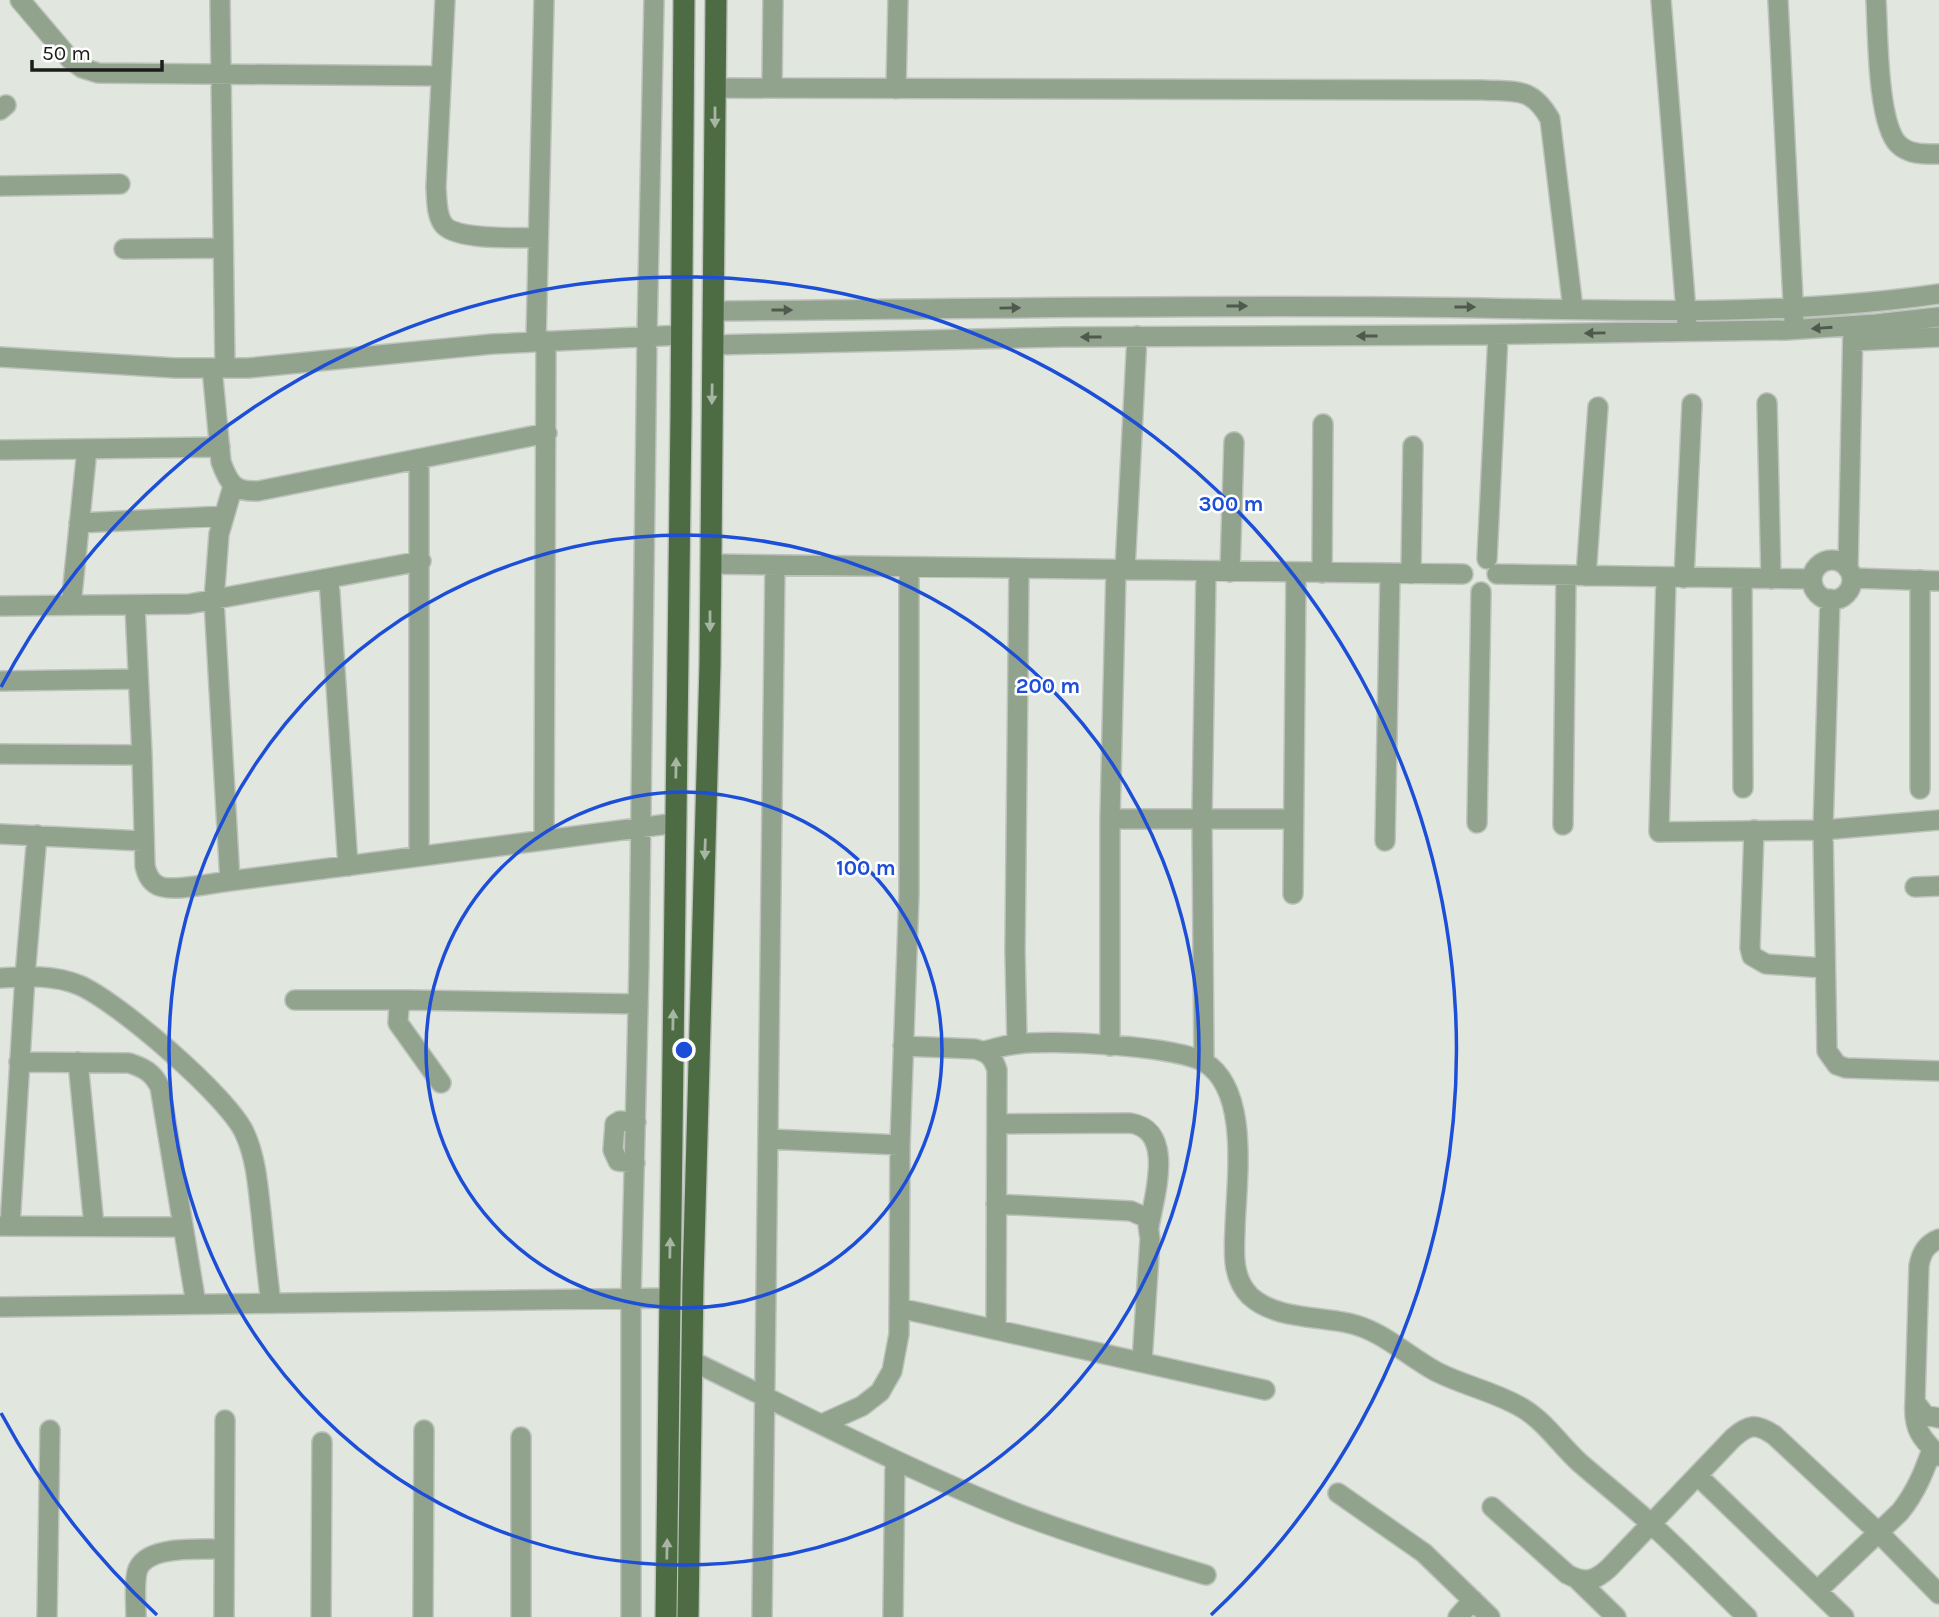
<svg xmlns="http://www.w3.org/2000/svg" width="1939" height="1617" font-family="Karla,sans-serif">
<rect width="100%" height="100%" fill="#e1e7df"/>
<g fill="none" stroke-linecap="round" stroke-linejoin="round">
<g stroke="#bdc3bc" stroke-width="22">
<path id="minor" d="M20,0L70,59L82,68L98,73L441,76
M220,0L225,368
M445,0L436,187C437,199 436,214 443,224C455,241 518,237 538,238
M1661,0L1687,324
M1778,0L1794,321
M1876,0C1878,32 1877,122 1898,144C1909,155 1925,154 1939,154
M715,88L1483,90C1517,92 1532,87 1550,119L1573,309
M772,88L773,0
M896,89L898,0
M0,110L6,105
M0,186L120,184
M124,249L223,248
M714,311C942,309 1170,305 1398,307C1578,308 1760,320 1939,294
M1853,341L1939,337
M536,342L544,0
M713,345L1063,337L1458,335L1787,330L1876,324L1939,317
M0,357L175,368H248L492,344L682,335
M212,368L221,462C229,484 234,492 258,491L547,433
M1767,403L1771,579
M0,450L220,447
M79,523L223,516
M1487,559L1498,335
M1812 580a20 20 0 1 1 40 0a20 20 0 1 1-40 0Z
M711,564L1463,574
M1848,569L1853,326
M1125,570L1137,336
M1230,572L1234,442
M1322,573L1323,424
M1411,574L1413,446
M1497,574L1811,579
M1586,576L1598,407
M1666,577L1659,832L1823,830L1939,820
M1684,578L1692,404
M1853,578L1939,581
M329,579L348,866
M1742,579L1743,788
M1920,580V789
M1830,599L1823,830L1827,1051L1837,1065L1846,1068L1939,1071
M71,605L87,449
M0,606L189,604L421,561
M135,606L142,755L145,866C147,874 149,880 157,885C170,893 213,883 230,881L676,823
M0,681L138,679
M0,754L142,755
M1110,819H1293
M1477,823L1481,592
M1563,825L1566,575
M1754,830L1750,948L1752,956L1766,964L1824,968
M0,834L143,841
M544,840L546,341
M1385,841L1390,574
M419,856V459
M230,881L214,600L219,534L233,486
M1915,887L1939,886
M1293,894L1296,572
M0,978C26,976 55,975 79,985C117,1001 230,1098 245,1134C256,1158 258,1187 261,1213C264,1243 267,1273 271,1303
M295,1000H407
M1017,1043L1015,951L1019,569
M903,1046L975,1049C988,1052 993,1057 997,1070L996,1330
M1110,1046V819L1116,570
M985,1051C996,1048 1006,1045 1017,1044C1050,1039 1176,1046 1204,1062C1251,1090 1236,1183 1235,1230C1234,1253 1232,1278 1250,1296C1275,1319 1316,1316 1348,1323C1382,1330 1407,1356 1437,1372C1463,1385 1491,1391 1517,1405C1543,1418 1559,1444 1580,1463C1603,1483 1627,1502 1650,1523C1683,1553 1715,1586 1747,1617
M19,1062L129,1063C145,1068 153,1073 160,1087L196,1304
M78,1062L94,1226
M1204,1062L1202,818L1206,571
M441,1083L398,1023L399,1006L407,1000L638,1004
M997,1124L1130,1123C1176,1130 1154,1196 1149,1227
M768,1139L900,1145
M635,1163L618,1161L613,1150L615,1124L620,1121L636,1122
M996,1204L1131,1211L1147,1218L1150,1239L1142,1362
M0,1226L183,1227
M10,1226L25,976L37,835
M1939,1239C1926,1244 1921,1253 1919,1266L1915,1402L1925,1415L1939,1418
M0,1307L670,1298
M899,1308L1265,1390
M692,1361C800,1413 907,1470 1019,1514C1080,1537 1143,1556 1206,1575
M1915,1402C1913,1429 1921,1438 1939,1456
M822,1424L862,1406L880,1392L892,1371L899,1334L900,1145L909,894V567
M521,1437V1617
M1698,1476L1844,1617
M1338,1493L1424,1553L1490,1617
M1492,1507L1567,1574C1585,1584 1595,1581 1609,1568L1733,1438C1749,1424 1756,1423 1774,1435L1879,1533L1939,1594
M1578,1580L1616,1617
M1817,1591L1900,1512C1916,1492 1924,1472 1932,1449
M47,1617L50,1430
M136,1617C136,1603 134,1586 137,1572C144,1544 201,1550 224,1549
M224,1617L225,1420
M321,1617L322,1442
M423,1617L424,1430
M631,1617V1298L639,967L647,336L654,0
M762,1617L775,565
M893,1617L895,1461
M1458,1617L1473,1600"/>
</g>
<g stroke="#bdc3bc" stroke-width="24">
<path id="major" d="M666,1617L681,416L684,0
M688,1617L693,1282L710,664L716,0"/>
</g>
<use href="#minor" stroke="#91a38d" stroke-width="19"/>
<use href="#major" stroke="#4d6c44" stroke-width="21"/>
</g>
<defs><path id="oneway-solid" d="M-6-.8H1V-3.2L6.5 0L1 3.2V.8H-6Z" transform="scale(1.75)"/></defs>
<g fill="#a6b6a2">
<use href="#oneway-solid" transform="translate(715 117) rotate(90)"/>
<use href="#oneway-solid" transform="translate(712 394) rotate(91)"/>
<use href="#oneway-solid" transform="translate(710 621) rotate(90)"/>
<use href="#oneway-solid" transform="translate(676 768) rotate(-89)"/>
<use href="#oneway-solid" transform="translate(705 849) rotate(92)"/>
<use href="#oneway-solid" transform="translate(673 1020) rotate(-89)"/>
<use href="#oneway-solid" transform="translate(670 1248) rotate(-89)"/>
<use href="#oneway-solid" transform="translate(667 1549) rotate(-89)"/>
</g>
<g fill="#50594e">
<use href="#oneway-solid" transform="translate(1237 306)"/>
<use href="#oneway-solid" transform="translate(1465 307)"/>
<use href="#oneway-solid" transform="translate(1010 308) rotate(-1)"/>
<use href="#oneway-solid" transform="translate(782 310)"/>
<use href="#oneway-solid" transform="translate(1822 328) rotate(176)"/>
<use href="#oneway-solid" transform="translate(1595 333) rotate(179)"/>
<use href="#oneway-solid" transform="translate(1367 336) rotate(180)"/>
<use href="#oneway-solid" transform="translate(1091 337) rotate(180)"/>
</g>
<g fill="none" stroke="#1d4ed8" stroke-width="3.5">
<circle cx="684" cy="1050" r="258"/>
<circle cx="684" cy="1050" r="515"/>
<path d="M157 1615A773 773 0 0 1 1 1413M1 687A773 773 0 1 1 1211 1615"/>
</g>
<circle cx="684" cy="1050" r="10" fill="#1d4ed8" stroke="#fff" stroke-width="3.5"/>
<g font-size="21" text-anchor="middle" font-weight="bold" fill="#1d4ed8" stroke="#fff" stroke-width="5" stroke-linejoin="round" paint-order="stroke">
<text x="1231" y="511">300 m</text>
<text x="1048" y="693">200 m</text>
<text x="866" y="875">100 m</text>
</g>
<path d="M32 60v10h130v-10" fill="none" stroke="#1b1d1b" stroke-width="3.5"/>
<text x="42" y="60" font-size="21" fill="#1b1d1b" stroke="#ffffff" stroke-width="5" paint-order="stroke">50 m</text>
</svg>
